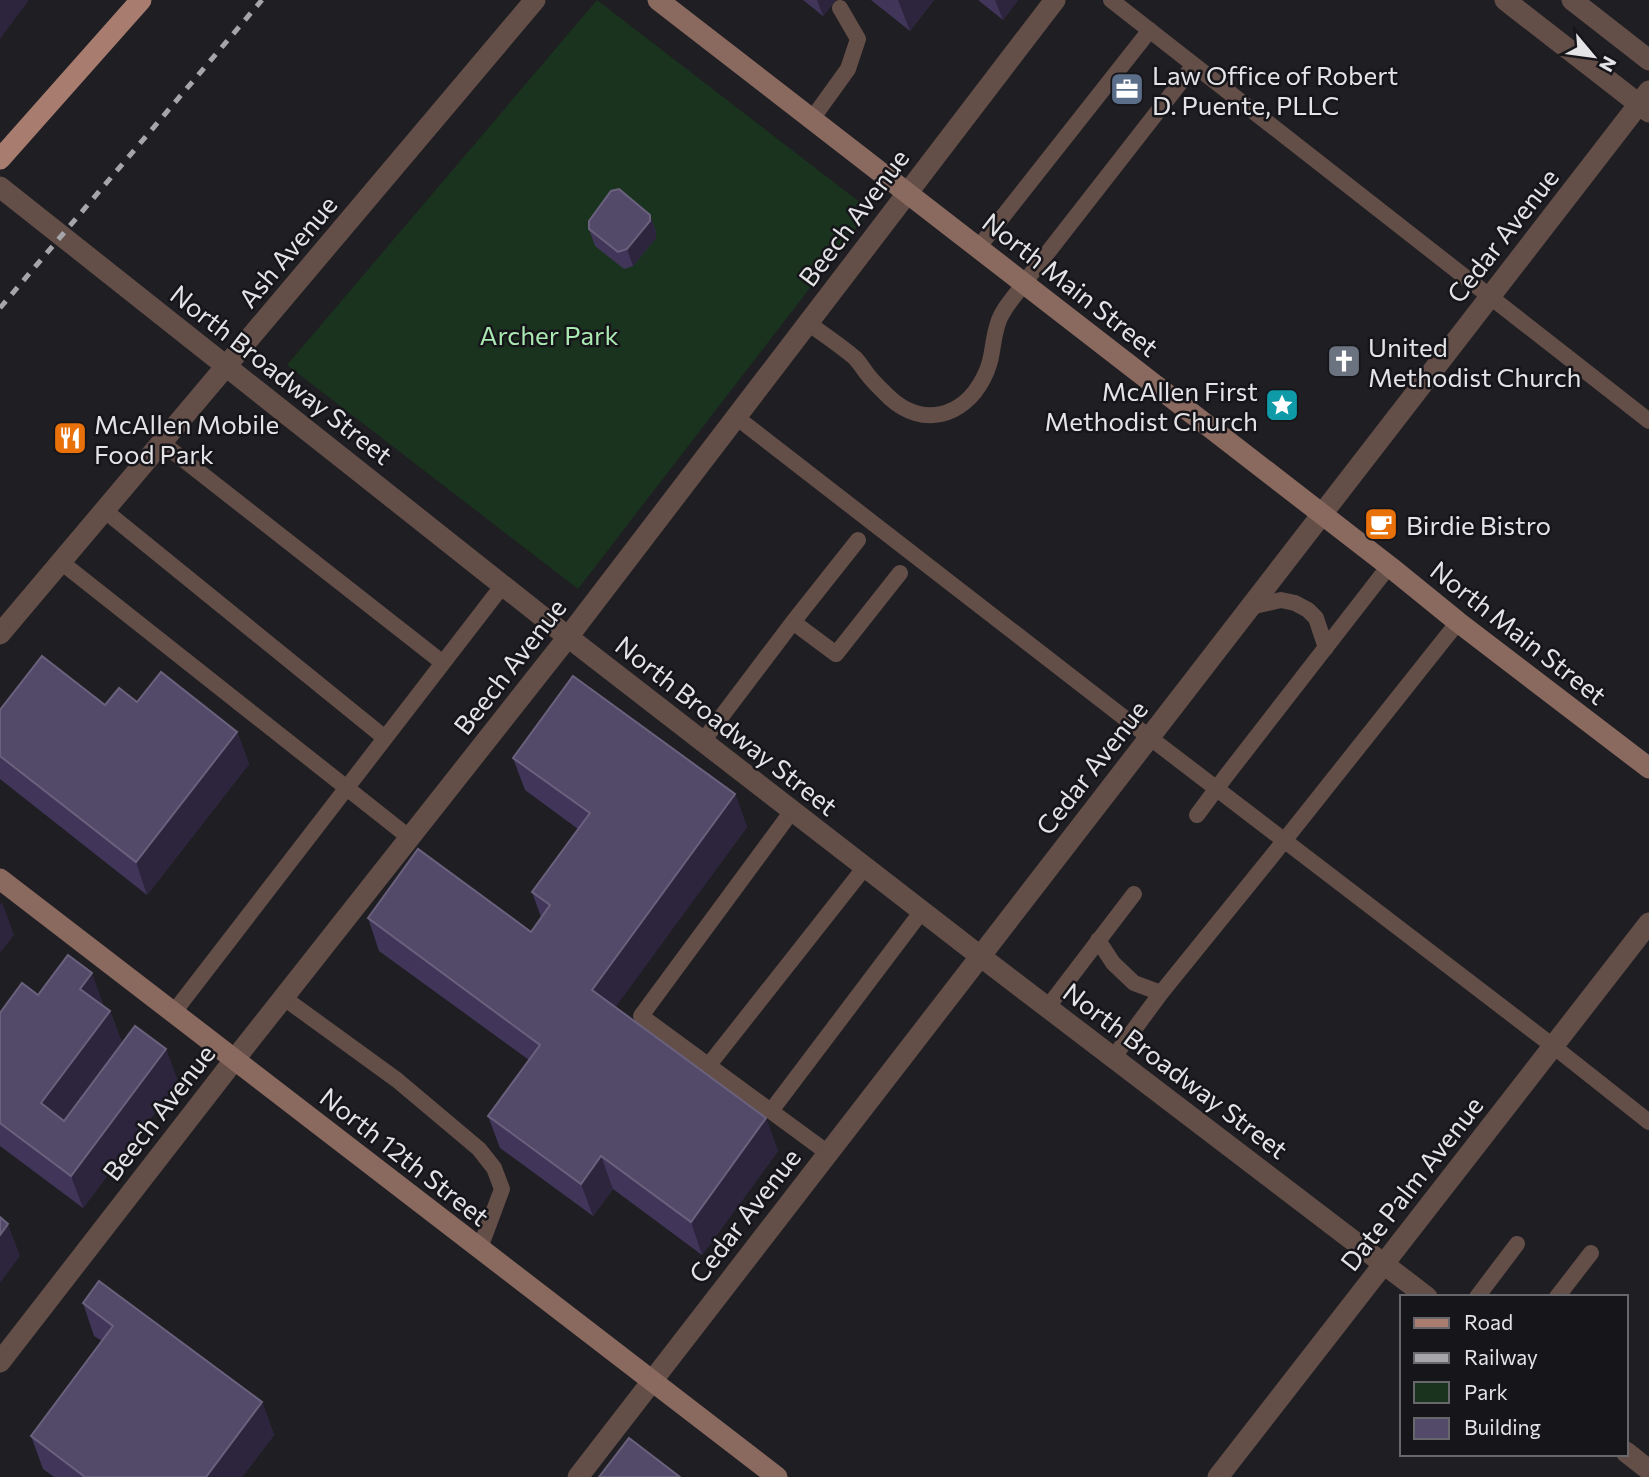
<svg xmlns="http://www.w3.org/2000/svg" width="1649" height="1477" font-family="Commissioner,sans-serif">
<rect width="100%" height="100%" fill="#1f1e23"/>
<path fill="#1a331e" d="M597,0L870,210L578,589L287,365Z"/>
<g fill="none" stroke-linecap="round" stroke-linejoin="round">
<path stroke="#634e48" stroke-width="16" d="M1111,0L1649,421
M812,119L848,69L858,39L840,8
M978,248L1150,30
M808,323C823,334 840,345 855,358C860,363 863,369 868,375C874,383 883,391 890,398C923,428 963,417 983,379C994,359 991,344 998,323C1002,309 1016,295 1024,283L1194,65
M736,417L1149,737L1553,1046L1649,1122
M161,442L443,663
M104,510L385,738
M61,562L410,838
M1250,607L1281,600L1295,603L1308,610L1316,618L1326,648
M793,622L836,654L900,573
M703,741L793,622L858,540
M792,811L641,1016L828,1153
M1197,815L1226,776L1389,566
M1098,940L1113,963L1134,983L1161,993
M284,998L397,1080L479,1149L494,1168L502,1189L480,1248
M1047,1008L1134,894
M174,1012L503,585
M1113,1058L1161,993L1272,856L1458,622
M708,1066L865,867
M771,1111L922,911
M1477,1297L1517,1244
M1557,1297L1591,1253"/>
<path stroke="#634e48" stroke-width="21" d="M1505,0L1649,112
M1572,0L1649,60
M0,187L568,637L980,956L1427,1297
M0,634L535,0
M0,1362L235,1059L568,637L1055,0
M1626,1452L1649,1470
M578,1477L1649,91
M1218,1477L1649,923"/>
<path stroke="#8a695f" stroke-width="21" d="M658,0L1389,566L1458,622L1649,768
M0,879L777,1477"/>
<path stroke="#a87d70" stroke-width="21" d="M0,159L141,0"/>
<path stroke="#a6a5a9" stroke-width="5" stroke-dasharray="9 9" stroke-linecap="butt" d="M0,308L262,0"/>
</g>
<path fill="#41365a" d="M803,0H836L823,16Z
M871,0H934L910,31Z
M978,0H1018L1003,20Z
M650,215L656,232V238L633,266L624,269L595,246L589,229Z
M137,702L237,732L249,764L147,895L0,779V710L105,705Z
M513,758L735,794L747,827L615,1007L766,1118L778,1151L702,1255L613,1189L593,1216L500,1148L488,1116L529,1060L379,951L368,918L531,932L541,917L532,892L578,829L525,790Z
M38,995L103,1006L110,1011L122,1043L64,1120L166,1049L178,1082L83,1208L0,1146V1013Z
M83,1303L262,1402L274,1435L242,1477H54L43,1469L31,1436L102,1341L94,1336Z"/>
<path fill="#2c253d" d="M0,0H29L0,39Z
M817,0H836L823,16Z
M898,0H934L910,31Z
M995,0H1018L1003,20Z
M650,215L656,232V238L633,266L627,249Z
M237,732L249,764L147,895L136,862Z
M735,794L747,827L604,1023L592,990Z
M2,902L14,935L0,953V905Z
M92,973L104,1006L80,989Z
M110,1011L122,1043L52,1136L41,1103Z
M166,1049L178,1082L83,1208L71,1176Z
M766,1118L778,1151L702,1255L691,1222Z
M601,1156L613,1189L593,1216L581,1184Z
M8,1224L20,1256L0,1283V1235Z
M262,1402L274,1435L242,1477H206Z"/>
<path fill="#534969" stroke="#6a617d" stroke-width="2" d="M619,189L650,215V221L627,249L618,252L589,229V221L611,191Z
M42,656L105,705L119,688L137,702L161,672L237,732L136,862L0,756V710Z
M573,676L735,794L592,990L766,1118L691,1222L601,1156L581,1184L488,1116L540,1045L368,918L418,849L531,932L550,905L532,892L590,813L513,758Z
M68,955L92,973L80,989L110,1011L41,1103L64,1121L135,1026L166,1049L71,1176L0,1123V1013L22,983L38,995Z
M0,1217L8,1224L0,1235Z
M99,1281L262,1402L206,1477H85L31,1436L113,1326L83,1303Z
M629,1438L680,1477H599Z"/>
<defs>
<g id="office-square" transform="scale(1.75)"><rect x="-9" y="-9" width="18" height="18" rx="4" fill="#5c6f8a" stroke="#16151a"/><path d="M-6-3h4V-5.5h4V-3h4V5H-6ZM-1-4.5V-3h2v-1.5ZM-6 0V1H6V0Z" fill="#fff"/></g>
<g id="church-square" transform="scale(1.75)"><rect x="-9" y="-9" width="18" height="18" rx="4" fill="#6b7280" stroke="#16151a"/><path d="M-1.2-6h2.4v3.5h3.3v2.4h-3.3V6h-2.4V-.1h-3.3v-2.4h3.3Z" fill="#fff"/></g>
<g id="sight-square" transform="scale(1.75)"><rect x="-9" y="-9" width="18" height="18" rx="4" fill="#0f9aa8" stroke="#16151a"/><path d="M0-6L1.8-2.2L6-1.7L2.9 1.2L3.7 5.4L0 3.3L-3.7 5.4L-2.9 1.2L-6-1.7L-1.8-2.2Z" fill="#fff"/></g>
<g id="restaurant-square" transform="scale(1.75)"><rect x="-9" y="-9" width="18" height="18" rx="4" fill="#e8710a" stroke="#16151a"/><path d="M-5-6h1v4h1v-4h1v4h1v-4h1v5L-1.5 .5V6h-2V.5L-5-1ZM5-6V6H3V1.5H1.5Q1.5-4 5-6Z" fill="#fff"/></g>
<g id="cafe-square" transform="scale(1.75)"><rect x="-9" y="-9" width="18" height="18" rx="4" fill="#e8710a" stroke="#16151a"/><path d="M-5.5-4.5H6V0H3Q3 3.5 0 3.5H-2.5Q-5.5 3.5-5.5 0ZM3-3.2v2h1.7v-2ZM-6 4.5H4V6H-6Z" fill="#fff"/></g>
</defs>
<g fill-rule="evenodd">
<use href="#office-square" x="1127" y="89"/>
<use href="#church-square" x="1344" y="361"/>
<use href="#sight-square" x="1282" y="405"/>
<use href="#restaurant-square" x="70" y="438"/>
<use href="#cafe-square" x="1381" y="524"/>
</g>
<g text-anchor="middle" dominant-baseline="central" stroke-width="5" stroke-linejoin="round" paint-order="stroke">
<g font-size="26" fill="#e4e4e7" stroke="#16151a" text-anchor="start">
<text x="1152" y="74">Law Office of Robert<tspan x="1152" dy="30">D. Puente, PLLC</tspan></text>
<text x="1368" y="346">United<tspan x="1368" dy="30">Methodist Church</tspan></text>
<text x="1258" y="390" text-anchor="end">McAllen First<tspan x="1258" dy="30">Methodist Church</tspan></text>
<text x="94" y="423">McAllen Mobile<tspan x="94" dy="30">Food Park</tspan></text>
<text x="1406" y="524">Birdie Bistro</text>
</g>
<g font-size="26" fill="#e4e4e7" stroke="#16151a">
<text transform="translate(853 217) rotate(-53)">Beech Avenue</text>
<text transform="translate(1502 235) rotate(-52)">Cedar Avenue</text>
<text transform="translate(287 251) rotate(-50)">Ash Avenue</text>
<text transform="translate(1071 284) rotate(38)">North Main Street</text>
<text transform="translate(282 374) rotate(38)">North Broadway Street</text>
<text transform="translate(1519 632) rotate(38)">North Main Street</text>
<text transform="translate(509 666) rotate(-52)">Beech Avenue</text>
<text transform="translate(727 725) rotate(38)">North Broadway Street</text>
<text transform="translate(1091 767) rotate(-52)">Cedar Avenue</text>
<text transform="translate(1176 1070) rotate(37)">North Broadway Street</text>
<text transform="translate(158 1112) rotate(-52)">Beech Avenue</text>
<text transform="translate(405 1156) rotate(38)">North 12th Street</text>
<text transform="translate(1411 1183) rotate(-52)">Date Palm Avenue</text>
<text transform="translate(744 1215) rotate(-52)">Cedar Avenue</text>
</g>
<g font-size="26" fill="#aae8b1" stroke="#16151a">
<text x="549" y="334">Archer Park</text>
</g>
</g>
<rect x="1400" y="1295" width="228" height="161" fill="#16151a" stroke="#68686c" stroke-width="2"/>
<rect x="1414" y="1318" width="35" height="10" fill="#a87d70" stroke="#68686c" stroke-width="2"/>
<text x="1464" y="1330" font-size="21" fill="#e4e4e7">Road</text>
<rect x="1414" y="1353" width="35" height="10" fill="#a6a5a9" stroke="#68686c" stroke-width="2"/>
<text x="1464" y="1365" font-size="21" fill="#e4e4e7">Railway</text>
<rect x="1414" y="1382" width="35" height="21" fill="#1a331e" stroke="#68686c" stroke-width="2"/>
<text x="1464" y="1400" font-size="21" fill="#e4e4e7">Park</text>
<rect x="1414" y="1418" width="35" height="21" fill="#534969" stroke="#68686c" stroke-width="2"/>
<text x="1464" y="1435" font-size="21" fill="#e4e4e7">Building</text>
<g transform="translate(1593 56) rotate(119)" stroke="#16151a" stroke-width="5" paint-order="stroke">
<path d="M0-5L12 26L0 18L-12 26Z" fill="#e4e4e7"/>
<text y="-10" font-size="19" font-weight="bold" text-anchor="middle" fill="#e4e4e7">N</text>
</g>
</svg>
